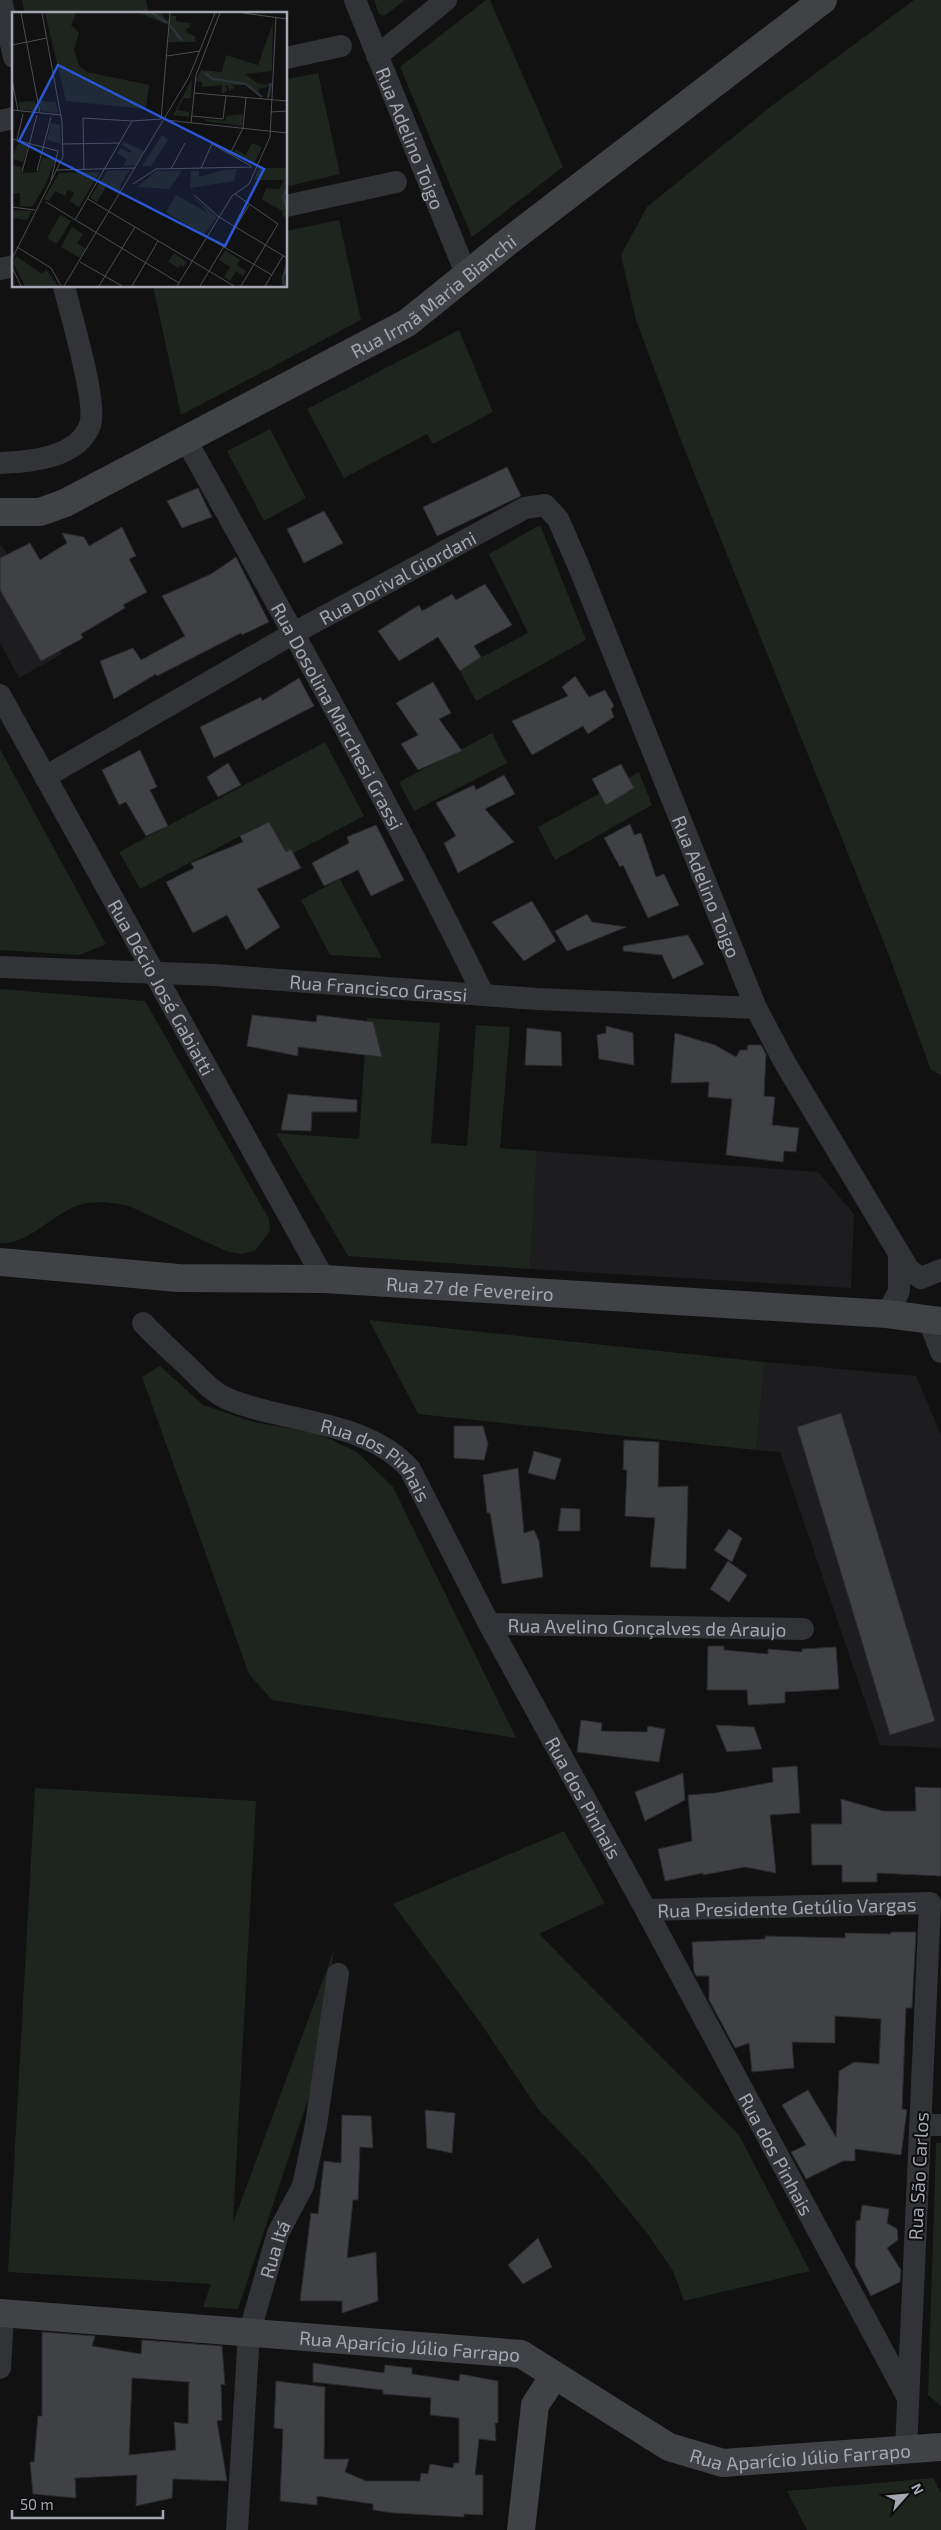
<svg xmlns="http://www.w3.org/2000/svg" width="941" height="2530" font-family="'Exo 2',sans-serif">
<rect width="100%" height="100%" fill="#111112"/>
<path fill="#1d1d1f" d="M0,545H2L62,654L19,678L0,643Z
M537,1151L818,1172L854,1214L851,1288L530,1269Z
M765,1362L916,1376L941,1435V1748L880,1745L780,1452L756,1450Z"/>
<path fill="#1e241e" d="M22,0H146L149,14H25Z
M374,0H405L384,16L379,14Z
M486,0H490L563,167L472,237L400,67Z
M914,0H941V1075L931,1070L887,950L684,448L636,320L621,255L647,207L770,107Z
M318,73L340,174L289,186L286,175V79Z
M339,220L361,320L181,415L153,286H286V231Z
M459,330L493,412L433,444L427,434L344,478L307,409Z
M270,429L306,498L264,521L227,451Z
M538,526L541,527L586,640L476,701L459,669L528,633L489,554Z
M492,733L507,763L414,811L399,782Z
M325,742L364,816L280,860L261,825L140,889L119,852Z
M0,749L106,944L80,955L0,950Z
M639,772L652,805L555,860L538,827Z
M340,879L382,958L330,955L301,900Z
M0,989L145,1001L269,1219L270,1231L255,1251L242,1254L228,1252L129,1206C117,1203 100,1201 87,1203C56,1208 32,1245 0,1243Z
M367,1018L440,1023L431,1143L467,1146L476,1025L510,1027L500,1148L537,1151L530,1269L348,1256L276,1133L359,1139Z
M369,1320L765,1362L756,1450L418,1414Z
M160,1366L203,1405L253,1422L317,1433L357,1452L393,1487L516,1738L272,1700L249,1674L142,1377Z
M35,1788L256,1801L233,2223L334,1950L313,2084L238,2309L203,2307L211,2284L8,2272Z
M564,1831L605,1903L539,1934L739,2135L810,2271L684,2301L673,2271L647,2233L588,2161L538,2109L480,2022L393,1904Z
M936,2143H941V2406L928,2395Z
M933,2478L941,2493V2530H807L787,2491Z"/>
<path fill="#404145" stroke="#2b2b2e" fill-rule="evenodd" d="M507,467L521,496L437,536L423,507Z
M198,488L212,517L182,528L167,501Z
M324,511L343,543L304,563L287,529Z
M122,527L136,556L129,559L147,592L123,605L125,608L81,634L83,638L41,661L0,590V558L30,543L40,560L67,543L62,533L84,537L89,546Z
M236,557L269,622L242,635L241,633L157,676L156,674L114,699L100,661L133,648L141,660L185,636L162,596L211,574Z
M485,584L512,625L474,646L481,657L460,671L438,637L399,661L378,631L419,605L422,611L452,594L456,600Z
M575,676L589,697L605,690L614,706L611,709L614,717L588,734L583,726L532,755L512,721L568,696L562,687Z
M299,678L314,706L214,758L200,727L261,697L262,701Z
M433,682L451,713L439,719L462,751L418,770L401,744L418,735L396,703Z
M140,750L157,787L150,790L168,826L146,836L126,802L119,805L102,770Z
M228,763L241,785L218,797L207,777Z
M621,764L634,788L606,805L592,779Z
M504,775L515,794L485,809L514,842L458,873L444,843L456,836L436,803L474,785L476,790Z
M269,822L286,852L291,849L301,868L257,889L280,927L246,950L227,915L193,933L166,882L194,868L191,863L243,842L240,836Z
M630,824L634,835L641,833L656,877L664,874L679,905L648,918L623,865L620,867L604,838Z
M376,825L404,880L371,896L358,870L324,886L312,863L349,843L347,837Z
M532,901L556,941L524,961L492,922Z
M587,914L592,922L626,927L567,951L555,931Z
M688,935L704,964L673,979L662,955L623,951V946Z
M252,1015L316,1022L317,1015L373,1022L382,1057L298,1047V1056L247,1046Z
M606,1026L633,1033L634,1065L599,1059L597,1035L606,1033Z
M527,1028L561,1032L562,1066L525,1065Z
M675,1033L715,1045L736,1057L740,1050H747L748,1045H761L766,1054L764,1096L775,1097L772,1125L799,1128L796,1152L784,1151L783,1162L726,1155L732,1099L708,1097L709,1082L671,1083Z
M288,1094L357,1100V1112H312L311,1131L281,1130Z
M841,1413L935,1721L890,1735L797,1427Z
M454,1426H483L488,1444L484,1460L454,1458Z
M624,1440L659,1442L658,1487L688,1486L686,1569L650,1567L655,1518L625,1516L627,1470H623Z
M534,1451L561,1459L555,1480L528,1473Z
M518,1468L524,1533L534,1530L539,1541L543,1577L502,1584L490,1513H487L483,1475Z
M561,1508L580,1509V1531H558Z
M729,1529L742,1538L732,1562L714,1550Z
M728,1561L747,1575L729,1602L710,1589Z
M708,1646H724V1650L768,1654V1649L802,1652V1649L836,1647L839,1689L785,1692V1703L748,1705L747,1690H707Z
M581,1720L602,1723L601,1731L647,1732L648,1726L665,1729L659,1762L577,1752Z
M716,1725L754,1727L762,1749L727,1752Z
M797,1766L800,1813L770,1815L776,1873L745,1867L703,1875V1873L665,1881L658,1849L692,1841L688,1795L715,1793L773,1782L772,1768Z
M683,1773L685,1800L645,1821L635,1792Z
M915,1787L941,1788V1876L877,1873V1882H842V1865H812L811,1824H842L841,1799L883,1811H916Z
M891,1932H916L912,2008H906L902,2109L907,2110L901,2155L855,2149V2161H843L806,2179L791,2152L806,2145L782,2105L808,2090L836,2137L839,2071L854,2062L879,2064L881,2019L835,2016V2043L792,2042L794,2068L752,2072L749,2043L735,2048L709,2000V1976H696L694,1972L692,1942L765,1939V1936L845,1938V1933L891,1934Z
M425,2110L455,2113L452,2153L427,2148Z
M342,2115L371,2116L373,2148L360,2147L358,2200H353L347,2258L376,2252L378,2301L342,2313V2301H300L311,2213L318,2214L324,2161L341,2163Z
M862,2205L889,2209L887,2223L897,2229L898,2240L887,2248L901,2270L900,2282L871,2296L855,2265L856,2221L860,2220Z
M538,2238L552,2267L523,2284L508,2265Z
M42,2332L95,2336L92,2346L141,2354L142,2340L222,2346L225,2385L221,2384L222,2420L217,2421L227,2481L173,2479L172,2498L136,2506L137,2475L75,2478L76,2498L33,2494L30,2462H34L38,2416H42ZM132,2378L189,2382L188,2424L174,2422L176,2450L129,2455Z
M313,2363L384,2373L385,2365L412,2368V2374L459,2381L460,2374L498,2381V2423H495L496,2441L479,2439L475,2475H483V2515L464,2514V2517L394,2513L373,2510V2504L317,2496V2505L280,2501L283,2429L274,2428L276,2381L325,2387L324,2459H349L345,2472L366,2481H420L421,2473L428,2474L430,2464L453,2468L454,2463H459V2418L430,2415L431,2398L383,2394V2390L313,2382Z"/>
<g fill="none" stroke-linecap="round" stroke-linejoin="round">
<g stroke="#323336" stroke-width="22">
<path d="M1,0L14,57"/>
<path id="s1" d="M355,0L467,276"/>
<path d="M377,56L446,0"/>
<path d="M286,58L341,46"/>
<path d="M0,121L14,118"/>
<path d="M286,206L396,182"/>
<path d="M0,269L14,266"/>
<path id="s2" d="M186,440C288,623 391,806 483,994"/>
<path d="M0,463C30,462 78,458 90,425C98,403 70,313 64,286"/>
<path id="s3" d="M0,695L324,1279"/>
<path id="s4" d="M45,777L294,633L525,508L545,505L558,519L579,567L756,1008L785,1063L909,1270L921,1278L941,1270"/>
<path id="s5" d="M0,967L214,975L537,999L756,1008"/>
<path d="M887,1314L899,1291V1253"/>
<path d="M929,1320L941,1352"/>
<path id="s6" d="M143,1323C155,1336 166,1346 179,1358C194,1371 209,1391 228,1399C287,1424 365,1419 410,1469L489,1624L646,1910L908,2398"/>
<path id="s7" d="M489,1624L803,1629"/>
<path id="s8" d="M646,1910L930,1903L906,2449"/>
<path d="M921,2125H941"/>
<path d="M0,2368L3,2314"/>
<path id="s9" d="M237,2530L249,2334L278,2233L303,2186L316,2125L338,1974"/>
</g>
<g stroke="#404246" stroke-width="28">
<path id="s10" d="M0,512H40L65,503L407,323L505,244L823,0"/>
<path id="s11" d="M0,1262L178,1278L324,1279L887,1314L941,1321"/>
<path id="s12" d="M0,2313L521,2354L669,2447L723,2463L941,2447"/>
<path d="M521,2530L535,2405L554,2376"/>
</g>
</g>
<g text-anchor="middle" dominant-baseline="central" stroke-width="4" stroke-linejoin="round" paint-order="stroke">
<g font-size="19" fill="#a4a7b1" stroke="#0c0c0d">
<text stroke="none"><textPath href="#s1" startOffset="149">Rua Adelino Toigo</textPath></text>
<text stroke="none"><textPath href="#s10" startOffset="490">Rua Irmã Maria Bianchi</textPath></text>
<text stroke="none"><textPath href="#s4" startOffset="405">Rua Dorival Giordani</textPath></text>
<text stroke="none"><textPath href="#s2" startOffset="315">Rua Dosolina Marchesi Grassi</textPath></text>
<text stroke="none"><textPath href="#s4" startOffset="986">Rua Adelino Toigo</textPath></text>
<text stroke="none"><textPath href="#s3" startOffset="334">Rua Décio José Gabiatti</textPath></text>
<text stroke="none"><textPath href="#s5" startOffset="379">Rua Francisco Grassi</textPath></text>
<text stroke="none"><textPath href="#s11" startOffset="471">Rua 27 de Fevereiro</textPath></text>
<text stroke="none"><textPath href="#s6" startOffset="279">Rua dos Pinhais</textPath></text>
<text stroke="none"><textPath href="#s7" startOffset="158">Rua Avelino Gonçalves de Araujo</textPath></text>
<text stroke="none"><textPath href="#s6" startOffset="684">Rua dos Pinhais</textPath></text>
<text stroke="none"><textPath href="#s8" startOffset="141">Rua Presidente Getúlio Vargas</textPath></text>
<text stroke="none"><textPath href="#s6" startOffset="1089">Rua dos Pinhais</textPath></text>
<text transform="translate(918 2176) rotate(-87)">Rua São Carlos</text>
<text stroke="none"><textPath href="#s9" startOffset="285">Rua Itá</textPath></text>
<text stroke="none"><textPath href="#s12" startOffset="411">Rua Aparício Júlio Farrapo</textPath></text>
<text stroke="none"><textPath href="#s12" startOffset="831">Rua Aparício Júlio Farrapo</textPath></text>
</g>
</g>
<g transform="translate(12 12)">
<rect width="275" height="275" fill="#111112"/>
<path d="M33,1H64L59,13L67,21L62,38L67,54L75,60L137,73L134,97L54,89ZM128,1H149L155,9L159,4H164V9L178,11L177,16H174L175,21L183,24L184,30H157L156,13ZM261,11L260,59L233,62L245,71L255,73L258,70L259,74L247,77L246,84L236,73H219L223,75L220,78L219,76L218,81L216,74L213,73L216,78L210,82V73L190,75V70L183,69L189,58L210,60L214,43L246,53ZM180,67L179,86H172L165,98L177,100V105L161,103ZM23,89L25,99L8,98L6,90ZM27,89L44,90L46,101L29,99ZM231,102L230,114L193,109L194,107L213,109L214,104ZM39,111L48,113L49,132L35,128ZM150,123L156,128L139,154H130ZM112,130L132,139L124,153L111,154L115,147L105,141L109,136L118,141L120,139L110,133ZM6,131L16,134L11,150L0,147ZM240,131L250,135L242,152L220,142L223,137L234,143ZM30,145L43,148L33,174L20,195L8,194V181L0,182L1,153L10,155L9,161L26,160ZM247,156H275V207L270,203L271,199L250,188L254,176L267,177L272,168H242ZM118,158L109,172L107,182L94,175L85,190L78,186L95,159ZM211,158L225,157L222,169L178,176L179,159H187V165ZM144,159H170L157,177L125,175ZM88,160L67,195L58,189L62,181L56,178L53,184L43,179L37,189L32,187L47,161ZM164,183L196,201L179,183L205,205L192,223L154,200ZM0,198L20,199L15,208L1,206ZM48,203L59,209L45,232L35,226ZM60,215L71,222L65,231L74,237L68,246L49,235ZM213,238L228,248L225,253L234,259L231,264L224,259L218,269L212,265L218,255L207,248ZM162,241L175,250L172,255L168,253L167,256L156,250ZM4,244L30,262L34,257L46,274H13L1,251Z" fill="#1e241e"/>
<path fill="none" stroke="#2c3239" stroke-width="2.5" d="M140,1L155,11M158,13L170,29M193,61L201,67L234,72L250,85M256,86L259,71M275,177L271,185L275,197M272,274L271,266L275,252"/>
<path fill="none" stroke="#4c4d52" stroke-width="1" d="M9,1L28,101M231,1L275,7M0,33L35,26M155,44L188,39M0,68L6,99M182,81L275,89M0,98L49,103M258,100L275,99M180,104L211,107L214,84M153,108L275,121M179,111L184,63L208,1M0,127L46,139L39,168M5,128L11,102M51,132L108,131M218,142L231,116L234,86M189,156L200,132L239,154M159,157L173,131M45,158L123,156M72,158L71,106L120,109L149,107L158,1M25,159L39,105M10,160L25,103M121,172L144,157L240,155M223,182L266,212L229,274M182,183L207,205L275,246M76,187L222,274M34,190L167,271M0,195L23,198M63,208L120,109M195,225L260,263M5,235L39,256L49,274M0,247L51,145L50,110L30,1M68,250L110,274M0,255L9,274M52,274L177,65L203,1M87,274L123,215M120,274L146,229M165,274L220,184L237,172L258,125L264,5M188,274L237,193M253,274L271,244"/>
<path fill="#2a57d4" fill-opacity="0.15" stroke="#2a57d4" stroke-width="2.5" d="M46,53L252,157L213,234L7,129Z"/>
<rect width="275" height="275" fill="none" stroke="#a4a7b1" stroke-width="2.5"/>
</g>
<g transform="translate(906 2495) rotate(63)" stroke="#0c0c0d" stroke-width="4" paint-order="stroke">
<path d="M0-4L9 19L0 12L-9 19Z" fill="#a4a7b1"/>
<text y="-8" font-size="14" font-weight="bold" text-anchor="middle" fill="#a4a7b1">N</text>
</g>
<path d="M12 2510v8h151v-8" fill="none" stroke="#a4a7b1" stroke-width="2.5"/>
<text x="20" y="2510" font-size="15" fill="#a4a7b1" stroke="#0c0c0d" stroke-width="4" paint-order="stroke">50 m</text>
</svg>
